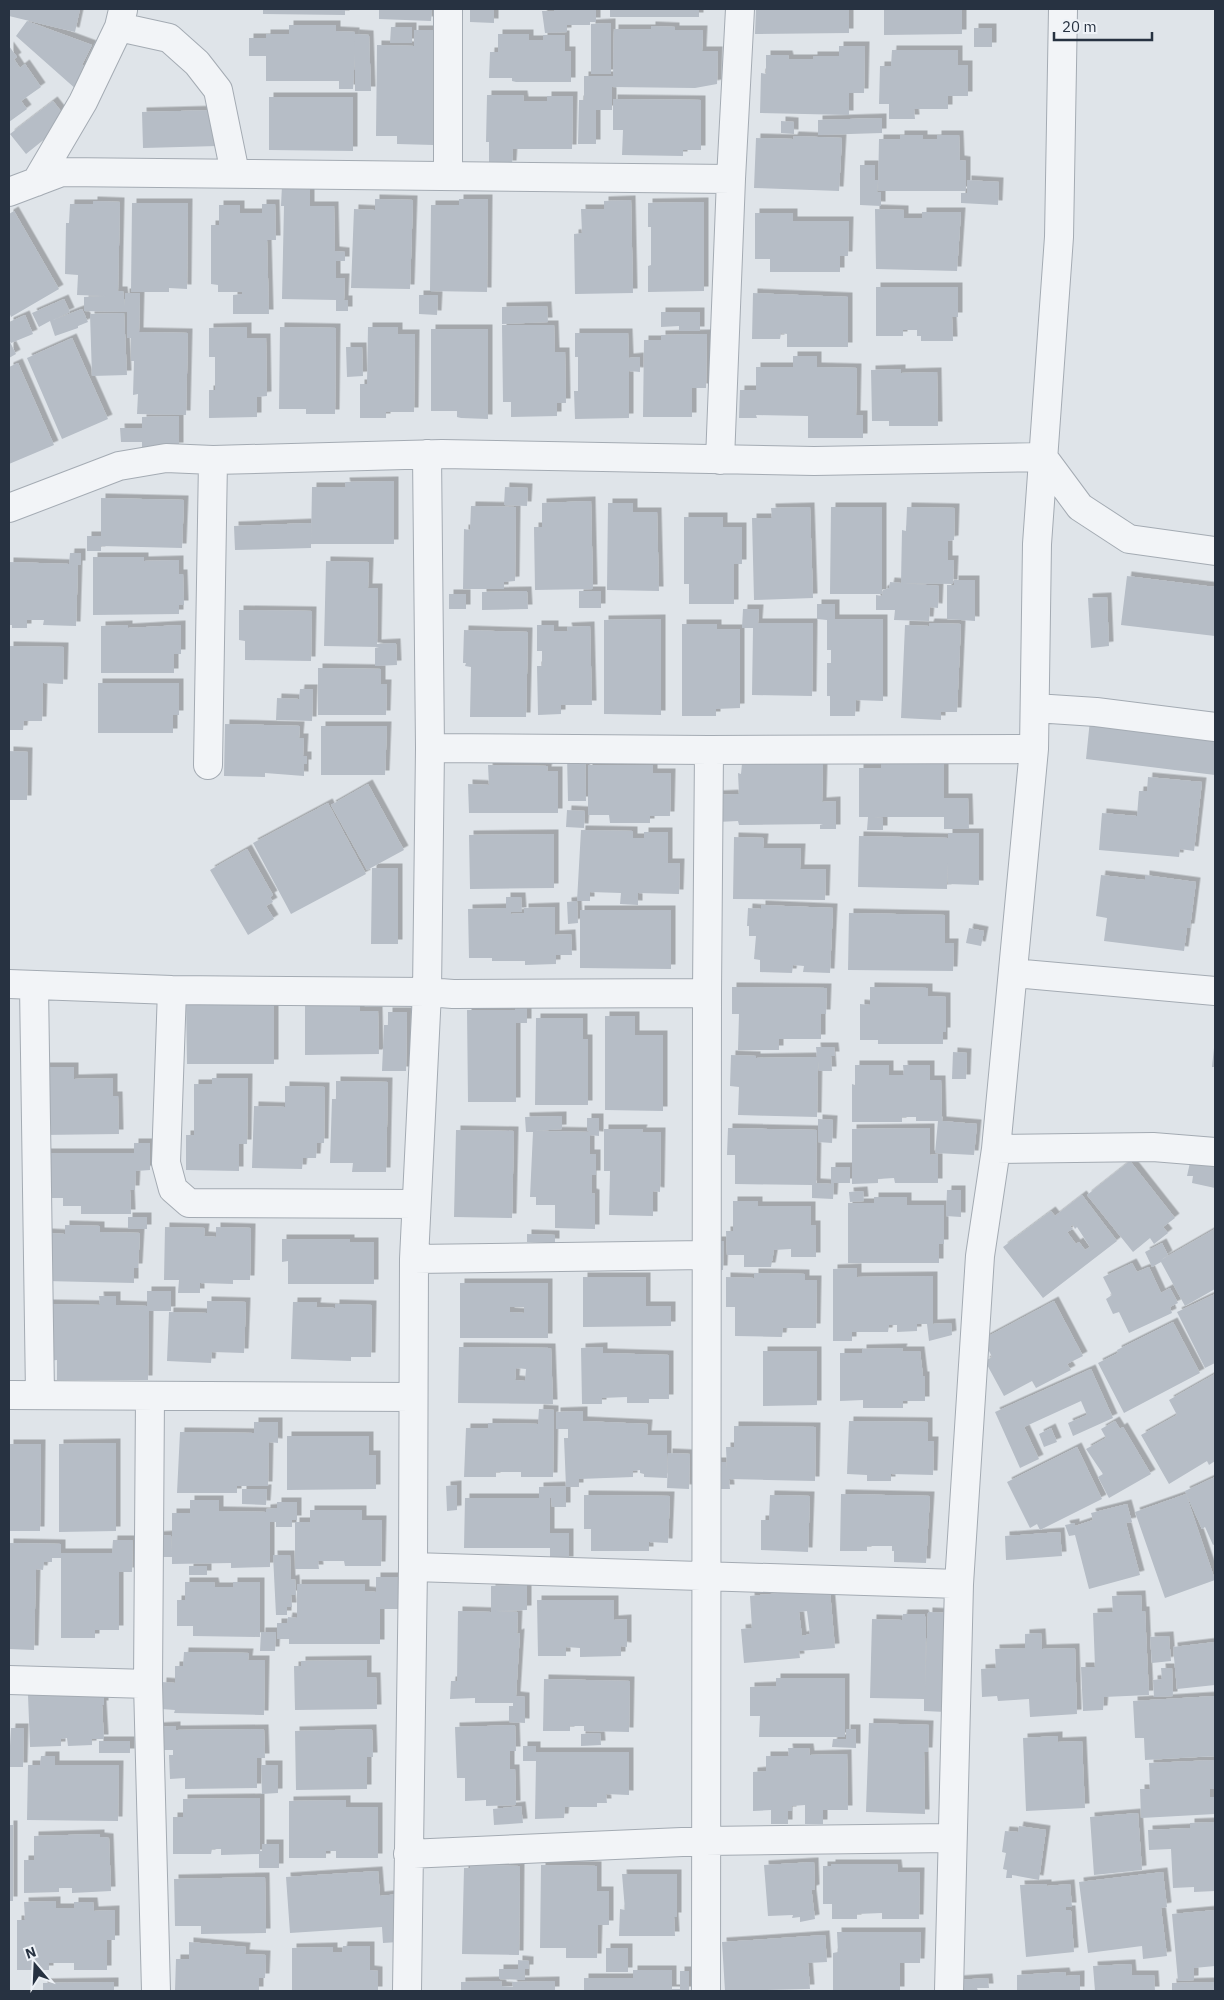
<svg xmlns="http://www.w3.org/2000/svg" width="1224" height="2000" font-family="'IBM Plex Sans',sans-serif">
<defs>
<filter id="shadow"><feDropShadow dx="4.5" dy="-4.5" stdDeviation="0" flood-color="#0004"/></filter>
</defs>
<rect width="100%" height="100%" fill="#dfe4e9"/>
<path fill="#b6bdc6" fill-rule="evenodd" filter="url(#shadow)" d="M9,9H80L75,32L9,16Z
M263,9H345V15L263,14Z
M379,9H432L431,21L379,19Z
M470,9H494V23L470,22Z
M554,9H596V22H590V25H567V32L545,33L542,11H554Z
M610,9H699V17H610Z
M756,9H849V33L755,34Z
M884,9H962V34L884,35Z
M27,21L92,45L82,65L88,68L77,90L16,36Z
M611,23V74H591V24Z
M289,25H336V31L355,32L354,51L355,34L369,35L371,91H355V53L353,89H339V81H266V56H249V38H266V34H289Z
M651,26L675,27V30H703L702,51H718L717,84L695,88L612,87V110H596V144H578L579,100H584V76H613L614,29H651Z
M391,27H412V43H390Z
M974,28H992V47H974Z
M414,30H446L435,110L434,145L397,144V136H376L377,45L414,46Z
M498,34H529V40H543V35H565V51H571V82H516L512,81V78H489L490,52H498Z
M9,46L17,57L14,59L20,68L25,64L41,87L21,101L27,109L9,122Z
M839,46H865L864,93H849V115L760,113L761,73L766,74V55H788L789,59H813V56H839Z
M892,50H958V65H968V96H948V109H914L915,119H889V104H879L880,66H891Z
M487,95H523L524,101H547V96H573L572,149H513L512,165H489V142H486Z
M269,97H353V151L269,150Z
M613,99L701,100V150H683V156L622,155L623,130H613Z
M53,101L68,120L26,154L10,134Z
M218,110V146L143,148L142,112Z
M882,118V133L818,135V120Z
M781,121L794,122V134L781,133Z
M900,135H923V139H937V135H959L960,160L966,161V191H878L879,139H900Z
M794,136L842,138L839,191L754,188L756,138L793,139Z
M860,165H875V180H878L877,192H881V206L860,205Z
M967,180L999,182L998,205L961,203V193H967Z
M282,185H310V206H334L335,251L345,252V261H336V278H345L344,300H348V311H336V300L282,299L284,206H281Z
M375,199L413,200L410,289L351,288L354,209L375,210Z
M459,199H488L487,292L430,291L431,205H459Z
M631,200L633,293L575,294L574,234L582,233L581,209H604V201Z
M93,201L120,202L118,291H123L125,306V293H140L139,332L188,333L186,415L137,414L138,394L133,395L134,361H131V338H127V312L84,311V297L107,296L77,295L78,275L65,274L66,223H69L70,204H93Z
M704,202V291L648,292V266L651,265V227H648V203Z
M132,203H188L187,289L169,288V292H131Z
M262,204H275L276,240H267L269,314H233V295L242,294V292H218V285L211,284V225H219V205H240V213H262Z
M875,209L904,210V218H922V212H961L957,271L876,269Z
M14,211L59,289L11,317L9,312V214Z
M755,213H793V221H849L848,256H840V272H770V259H755Z
M876,287H958V317H952L953,341H921V336H917V330H903V336H876Z
M753,293L848,297V347H787V334L781,333L780,339H752Z
M419,295H438L437,315L419,314Z
M64,299L70,312L53,320L82,309L88,322L78,326V328L55,336L50,321L39,327L32,313Z
M547,306L548,322L502,324V307Z
M661,312H700V331H679V326L661,327Z
M124,313L127,375L92,376L90,314Z
M25,315L33,334L11,343L9,340L16,354L9,358V322Z
M502,325H554L555,352H565L566,403H557V416L511,417V402H503Z
M247,327V338H266L267,396L257,397V417L209,418V390H215V357H209V328Z
M280,327L336,328L335,414H306V409H279Z
M368,327H398V334H415L414,412H386V418H360V384H367Z
M431,329H488V419L461,418L457,417V411H431Z
M575,333H628L629,358L640,357V372L629,371V418L575,419L574,391H578V357H575Z
M707,334L706,388H692V417H643L644,340H661V335Z
M72,338L108,419L62,439L27,358Z
M346,347H362L363,376L347,377Z
M793,356H817V367L857,368L856,415H863V438H808V416L756,415L757,418H739L740,390H756V367H793Z
M18,363L54,445L9,464V367Z
M901,369V373L937,372L938,426H889V421H872L871,370Z
M179,416V447L142,448V442H121L120,428H142V417Z
M394,481V544H311V548L235,550L234,526L311,523V542L312,487H346L345,482Z
M505,487L528,488L527,506L504,505Z
M101,498L184,500L182,548L101,546V551H87V536H101Z
M591,501L593,589L535,590L534,527H542V503Z
M608,503H633V512H657L659,591L607,590Z
M471,506L516,507L515,581L504,582V589H463L464,529L470,530Z
M810,507L813,598L754,600L752,518H772L771,508Z
M831,507H882V594H830Z
M907,507L955,508L954,540L948,541V560H954L953,584L902,583L939,586L938,608L930,607L929,621L894,620L895,610H876V595L882,596L883,590L889,588L890,582L901,583L902,530L906,531Z
M684,517H723V527H742V564H734V604H689V584H684Z
M70,553H81V565H78L76,626L43,625L44,620H27V628H12V625H9V562L69,564Z
M93,557H144V561L179,560V574H183L184,605H179V614L93,615Z
M326,561L369,562L368,588H378L377,644L396,643L397,665L375,666V648L379,647L324,646Z
M1127,576L1215,587V636L1121,625Z
M954,580H975V621L947,619V585H954Z
M527,591L528,609L482,610V592Z
M579,591H601V608H579Z
M449,594H466V609H449Z
M1107,597L1109,646L1091,648L1088,598Z
M817,604H835V619H883V701L856,700L855,716H830V696H827V663H831V650H827V620L817,619Z
M743,609H759L758,623H813L812,696L752,695L753,628H742Z
M239,610L312,611L311,661L245,660V641L239,640Z
M661,619V715L604,714V620Z
M930,623L961,624L957,712H941V720L901,718L905,625L929,626Z
M682,624H717V629H740V708L716,709V716H682Z
M128,625V628L181,625V654H174V673H101V626Z
M537,625H554V631H568L567,627L590,626L592,705H561V714L538,715L537,666H542V651H537Z
M464,630L528,632L526,717H470L471,667L465,666L466,663H463Z
M9,646L64,647L63,684L43,683L42,721H24L23,730H9Z
M318,668L381,669V684H387L386,715H318Z
M98,683H179V715H173V733H98Z
M300,689H313L312,721L276,720L277,698L299,699Z
M1090,720L1215,735V775L1086,759Z
M225,724L300,726L299,738H304L303,756H307V764H304V776L265,773V777L224,776Z
M321,726H387L385,775H321Z
M9,751L28,752L27,800H9Z
M778,752V764H823L822,802L836,801V829H820V825L823,824L739,825L738,821L717,822L716,795L739,794L738,773L741,774L743,753Z
M585,754L586,801H568L567,755Z
M944,762V798H968L969,829H944V817H883L873,818H883V830H867L868,817H859V768H881V763Z
M488,765L548,766L547,771H558V813H469L468,784L489,785Z
M588,765H653V773H671L670,816H650V823H610L609,815H588Z
M1148,777L1202,782L1194,851L1180,849L1179,857L1099,850L1102,813L1137,816L1139,791H1147Z
M368,784L404,850L367,870L331,805Z
M328,803L366,874L291,914L253,843Z
M567,810L585,811L584,828L566,827Z
M581,830L633,831V838H644V832H668V863H680L679,894L638,893V905L620,904L621,893L590,892V901H577Z
M948,833H979V885L948,884L947,862V889L858,887L859,836L948,838Z
M554,834V888L470,889L469,835Z
M734,837L764,838L763,848H801L800,869H826L825,900L733,899Z
M247,849L273,895L270,897L273,902L266,906L274,919L248,935L210,870Z
M372,868H398V944H371Z
M1101,875L1145,880V875L1196,882L1190,928H1187L1184,951L1104,941L1107,918L1096,916Z
M506,897H521L522,912H511V914L524,913V908L555,907V935L571,934L572,955H556V964L525,965V961H492V958H469L468,909L506,908Z
M577,901L578,923L568,924L567,902Z
M761,905L833,908L830,973L803,972L804,966L793,965L792,973L760,972V960L754,959L756,936H749V926H747L748,908L761,909Z
M580,910H671V969L580,968Z
M849,913L945,915V943H954L953,971L848,970Z
M969,928L984,931L981,946L966,943Z
M732,987L827,988L826,1014H821V1039H779V1050H738L739,1014H732Z
M870,987L928,988V996L946,997V1032H943V1044H878V1040H860V1004L870,1005Z
M186,1000H274V1064H187Z
M527,1000V1023H516V1102H468L467,1010H515V1001Z
M360,1002V1011H378L379,1054L305,1055V1003Z
M388,1012H407L406,1071H382L384,1025H388Z
M605,1016H635V1035H663V1111L605,1110Z
M536,1018H583V1039H588V1105H535Z
M816,1047H834L835,1056H831L832,1071H819L818,1060L817,1117L738,1115L739,1087L730,1086L731,1055L756,1056V1058L817,1057Z
M1214,1048H1215V1067H1212Z
M953,1052L967,1053L966,1079H952Z
M855,1065H889V1075H904L903,1065H930V1080H941L942,1121L977,1124L974,1155L935,1153L938,1121H916V1117H902V1122H852V1084L855,1085Z
M42,1067H74V1079L113,1078V1096H118L119,1134L42,1135Z
M212,1078H248L247,1144H239V1171L186,1170V1135H194V1084H212Z
M336,1081L388,1082L386,1172H352L353,1163H330L332,1099H336Z
M285,1086L325,1087L324,1143H317L316,1158H303L302,1169L252,1168L254,1106L285,1107Z
M562,1116V1129L536,1131L590,1132L587,1130V1118H599V1136L590,1135V1154H596V1175H592V1193L595,1194V1229L555,1228V1205H536V1197H530L533,1132H526L525,1117Z
M818,1119L833,1120L832,1143L818,1142Z
M728,1128L817,1130L816,1183L831,1184V1167H850V1183H834L833,1199L812,1198V1185L735,1184V1155H727Z
M930,1128V1155L938,1154V1183H895L894,1178L878,1179V1183L852,1184V1129Z
M604,1129H643L642,1132H661L660,1192L653,1191V1216L609,1215L610,1171H604Z
M456,1130L514,1131L512,1218L454,1217Z
M134,1143H150V1170L136,1171L135,1190H130L131,1214H81V1206H63V1198H42V1153H134Z
M1191,1158L1215,1160V1188L1192,1183L1193,1176H1187Z
M1130,1161L1175,1218L1163,1227L1168,1233L1154,1244L1150,1238L1133,1252L1087,1195Z
M947,1190H961V1217L946,1216Z
M863,1191L864,1201L850,1202L849,1192Z
M1082,1195L1117,1241L1043,1298L1003,1247L1051,1211L1055,1216ZM1073,1225L1075,1229L1077,1227L1090,1247L1085,1250L1079,1242L1076,1244L1067,1232L1073,1229L1070,1226Z
M874,1197H907V1205H944V1244H939V1263H848V1203H874Z
M733,1201H758V1206H811V1225H816V1257H791V1249L774,1250L771,1267H744V1255H727L726,1231H733Z
M128,1217H147V1229H128Z
M65,1225L100,1226V1232L140,1233L138,1268H134V1283L45,1281L46,1233L65,1234Z
M165,1227L205,1228L204,1236L216,1237V1227L251,1228L250,1280H233V1284L200,1283V1293H178L179,1280H164Z
M1215,1229V1289L1185,1306L1161,1262L1152,1267L1145,1252L1162,1243L1168,1255L1161,1260Z
M527,1234L555,1235V1243L527,1242Z
M282,1239H350V1242H374V1284H288V1261L282,1262Z
M709,1241H724L723,1270H709Z
M1132,1263L1137,1272L1149,1267L1161,1293L1170,1288L1178,1303L1170,1307L1172,1313L1129,1333L1119,1312L1113,1314L1106,1299L1112,1295L1103,1277Z
M857,1268V1277L933,1276V1324L951,1323L952,1335L929,1341L927,1324H917V1331L897,1332V1325H889L888,1332H852V1341H833V1269Z
M754,1273L805,1274V1280H817L816,1328H783L782,1337L735,1336V1307H726V1277L754,1278Z
M583,1277H646V1306H671V1326L583,1327Z
M460,1283H548V1338H460ZM510,1307H524V1313L510,1312Z
M147,1291H171V1311H149L148,1380H57V1360L47,1361V1304L100,1305L99,1296H116V1305L147,1306Z
M1215,1294V1363L1205,1368L1177,1312Z
M207,1301L246,1302L244,1353L212,1352L211,1363L167,1361L169,1312L207,1313Z
M1054,1301L1083,1356L1067,1364L1071,1370L1036,1388L1032,1381L1004,1396L985,1361L992,1357L983,1339Z
M293,1302H317L316,1307L335,1308V1304L372,1305L371,1357H351V1361L291,1359Z
M1173,1322L1200,1373L1124,1413L1098,1363L1118,1353L1117,1350Z
M459,1347L551,1348L553,1404L458,1403ZM516,1368L526,1369L525,1381L515,1380Z
M603,1347V1353L669,1355V1399H649V1403H627V1397L602,1398V1404H582L581,1348Z
M903,1348L902,1351H920L923,1376H925V1401H903V1408H863V1400L840,1401V1353H862V1349Z
M763,1351H817V1405L763,1406Z
M1091,1369L1113,1418L1073,1436L1068,1423L1087,1415L1081,1401L1024,1427L1039,1459L1020,1468L995,1412Z
M1215,1374V1461L1209,1465L1207,1461L1169,1484L1141,1435L1177,1415L1169,1400Z
M539,1409L554,1410L553,1477H521V1472H496V1477H464L466,1428H488V1423L538,1424Z
M583,1411V1421L648,1424L647,1435H667V1478L644,1477V1474L640,1473V1470L633,1471V1477L579,1479V1487H566L564,1438H568V1429H556V1412Z
M849,1421L928,1422V1441H934L933,1475L891,1474V1481H867V1475L847,1474Z
M1115,1421L1120,1429L1123,1427L1151,1474L1109,1498L1098,1477L1103,1474L1086,1449L1106,1438L1101,1429Z
M254,1422H278V1443L269,1442L268,1486H237V1493H177L180,1432L254,1433Z
M734,1426L816,1427L815,1481L729,1479L730,1489H708L711,1462H726L727,1470L726,1447H734Z
M1051,1428L1057,1442L1044,1447L1039,1434Z
M287,1436H369V1455H376V1489L287,1490Z
M116,1443V1531L59,1532V1444Z
M9,1444H41L40,1531H9Z
M1077,1447L1102,1499L1040,1530L1037,1524L1030,1528L1007,1482Z
M668,1453L690,1454L689,1489L667,1488Z
M1215,1477V1544L1213,1545L1205,1527L1202,1529L1185,1491Z
M457,1485V1510L447,1511L446,1486Z
M566,1486V1507H552L551,1498H539V1487Z
M242,1489H267L266,1505L242,1504Z
M841,1494L930,1496L926,1563L894,1562V1551H892V1546H867V1551H840Z
M1186,1494L1215,1580L1165,1598L1135,1512Z
M584,1495L670,1496L668,1543L649,1542V1551H591V1529H584Z
M770,1495L810,1496L808,1552L761,1550V1520H769Z
M465,1498H550V1533H569V1561H550V1548H464Z
M190,1500H219V1511L266,1512V1509L277,1508V1502H297V1520H292V1527H276V1522H270V1567L231,1568V1563L172,1564V1557H157L156,1536L171,1535L172,1554V1513H190Z
M1127,1504L1132,1522L1126,1523L1140,1575L1089,1589L1075,1535L1069,1536L1065,1525L1075,1523V1526L1093,1520L1091,1513Z
M310,1510H362V1520H382L381,1566H345L344,1561H318L319,1569H295V1522H310Z
M1060,1532L1062,1556L1006,1560L1005,1536Z
M113,1540H133L132,1572H119V1630H95V1638H61V1558H52V1562H44L43,1570L36,1569L34,1650L9,1649V1543L61,1544V1553H112Z
M273,1555H290L291,1580L295,1579L296,1595H291L292,1607H287V1615H276Z
M189,1566H207V1575H189Z
M376,1577H398V1609H380V1644H289V1639H277V1623H287L288,1617L297,1618V1584H365V1591L376,1592Z
M185,1582H214L215,1587H233V1582H260V1637L193,1636V1626H177V1600H185Z
M527,1585V1610L494,1611L518,1612L517,1634L520,1633L516,1696L525,1697V1723L509,1722V1706H513V1703H475V1698L450,1699L451,1681H457L458,1611L491,1612V1586Z
M800,1591V1593L830,1591L835,1648L799,1651L800,1658L744,1663L741,1629L752,1628L750,1596ZM807,1611L810,1634L802,1636L799,1612Z
M1141,1595L1142,1611H1145L1149,1695L1104,1697L1103,1710L1083,1711L1081,1667H1095L1093,1613L1113,1612L1112,1596Z
M537,1600H614V1620L627,1619V1647L621,1646V1656L580,1657V1648L566,1647V1656H538Z
M928,1612L949,1613L946,1712L924,1711V1699L870,1698L872,1619L902,1620L903,1614H924L926,1619L925,1688Z
M261,1632H276L275,1651H260Z
M1041,1633L1042,1649L1075,1648L1077,1714L1030,1717L1029,1699L998,1701L997,1696L982,1697L981,1669L996,1668L995,1649L1025,1648V1634Z
M1169,1636L1171,1661L1152,1663L1150,1637Z
M1215,1642V1685L1177,1689L1173,1647Z
M184,1652L249,1653L248,1660H265L264,1715L174,1713L175,1710L161,1709L162,1682L175,1683V1666H183Z
M367,1660V1677H376L377,1709L295,1710L294,1666H301V1661Z
M1161,1668H1172L1173,1696L1154,1697L1153,1680L1162,1679Z
M776,1678H845V1737H759L760,1716H750V1687L776,1686Z
M544,1679L630,1681L629,1732L584,1731V1726H570V1731H543Z
M54,1694H104V1705H102L104,1739H92V1745L68,1746L67,1738L61,1739V1746L30,1747L28,1695Z
M1215,1696V1756L1145,1760L1144,1738H1135L1133,1701Z
M869,1723L929,1725L928,1752H924L925,1814L866,1812Z
M515,1725L516,1751H510V1769H515L516,1805L486,1806V1800L465,1801V1778H457L455,1727Z
M176,1726V1730L264,1729L265,1758H257V1788L185,1789V1778L170,1779L169,1755H173V1750H156V1727Z
M11,1728H24L23,1767H10L9,1764Z
M372,1729L373,1757H367V1789L296,1790L295,1731Z
M846,1729H856V1748L832,1747L833,1739H846Z
M600,1733L601,1745L581,1746V1734Z
M1058,1736V1742L1082,1741L1085,1808L1026,1811L1023,1738Z
M99,1741H130V1753H99Z
M523,1746H536V1752H629V1795L606,1794L607,1803H597V1807H565L564,1818L535,1819L536,1761H523Z
M788,1748H809L810,1755L847,1754L848,1810H823V1824H805V1805L792,1806V1811H788V1824H771V1810L753,1811V1772L766,1771V1756H789Z
M41,1756H55V1765H119L118,1821L27,1820L28,1765H40Z
M1215,1760V1789H1210V1797H1215V1814L1141,1818L1140,1789H1150L1149,1763Z
M261,1765H278V1793L262,1794Z
M260,1798V1851H262V1844H279V1868H259V1854L221,1855V1849H212L211,1854H173V1817H183V1799Z
M346,1800V1807H378V1858H336V1851H326V1858H289V1801Z
M521,1806L523,1823L494,1825L493,1809Z
M1138,1813L1142,1870L1094,1875L1090,1817Z
M1215,1822V1891L1194,1892V1887L1173,1888L1171,1849L1149,1850L1148,1830L1190,1828V1823Z
M9,1825H13V1901H9Z
M1019,1826L1046,1830L1039,1880L1012,1875V1878H1006L1007,1870L1003,1869L1006,1853L1002,1852L1005,1831L1018,1832Z
M100,1834V1837L109,1838L111,1891L72,1893V1888H59V1892L24,1893V1860H34V1836Z
M814,1862L815,1889L812,1890V1894L815,1919L800,1922V1917L792,1918L793,1915L768,1916L764,1865Z
M831,1864H897L898,1872H920L919,1919H882V1913L857,1914V1919H832V1904H823V1866H831Z
M470,1865L520,1866L519,1955L462,1954L464,1868H470Z
M541,1865L597,1866V1891H609V1925H598L597,1958H566V1948H540Z
M378,1871L380,1896L399,1894L398,1942L383,1943L382,1927L290,1933L286,1877Z
M1163,1872L1167,1907L1161,1908L1167,1956L1143,1959L1142,1946L1088,1953L1079,1882Z
M622,1874H677V1917H674L675,1936H619L620,1909L625,1910Z
M265,1877L266,1933L201,1934V1926H175L174,1879Z
M1047,1884V1886L1070,1884L1072,1907H1066V1910H1071L1074,1952L1026,1957L1020,1885Z
M56,1901V1908H74V1902H93L94,1911L115,1910V1940H107V1970H74V1963H49V1970H17V1920H25L24,1902Z
M1215,1910V1966L1194,1968V1980L1178,1981L1172,1914Z
M837,1932H921L920,1963H900V1991H833V1953L838,1952Z
M825,1935L827,1962L808,1963L810,1989L725,1991L722,1942Z
M189,1942L246,1947L245,1954L266,1955L265,1978H259V1991H175L176,1959H189Z
M343,1946H370V1970L378,1971V1991H292V1948L333,1947V1952H342Z
M606,1948H628V1972H606Z
M518,1960L529,1961V1969H525V1980L499,1979V1969H518Z
M1131,1964L1132,1975H1154L1155,1991H1095L1093,1966Z
M633,1970H672V1989H680V1971H689V1991H584V1978H633Z
M1065,1972L1066,1976L1080,1975V1991H1017V1975Z
M988,1978L989,1988H977L978,1991H958L957,1980Z
M501,1981L502,1986L513,1987L512,1982L555,1981V1991H461V1982Z
M114,1982V1991H43V1983Z
M1215,1982V1991H1172V1983Z"/>
<g fill="none" stroke-linecap="round" stroke-linejoin="round">
<g stroke="#a4abb3" stroke-width="30">
<path id="minor" d="M119,27L169,38L197,63L218,90L235,173
M448,175V9
M36,182L83,102L119,27L123,10
M9,192L62,172L731,179
M1043,457L1080,507L1129,539L1215,551
M720,460L731,179L740,9
M9,508L119,466L166,458L213,460L442,454L814,461L1043,457
M1035,708L1096,712L1215,727
M430,748L709,750
M208,765L213,460
M1013,973L1215,991
M9,984L172,990L427,992L453,994L707,993L709,750L1034,749
M34,986L40,1394
M172,990L166,1163L173,1189L189,1203L416,1204
M996,1149L1153,1147L1215,1152
M414,1259L705,1255
M9,1395L413,1397
M150,1396L148,1684L156,1991
M413,1567L959,1584
M9,1680L148,1684
M408,1854L705,1841L951,1838
M407,1991L413,1567L414,1259L427,992L430,748L427,454
M706,1991L707,993
M949,1991L959,1584L980,1256L996,1149L1034,749L1037,544L1059,237L1063,9"/>
</g>
<use href="#minor" stroke="#f2f4f7" stroke-width="28"/>
</g>
<rect width="1224" height="2000" fill="none" stroke="#273241" stroke-width="20"/>
<g transform="translate(35 1965) rotate(341)" stroke="#eef2f7" stroke-width="4" paint-order="stroke">
<path d="M0-4L9 19L0 12L-9 19Z" fill="#273241"/>
<text y="-8" font-size="14" font-weight="bold" text-anchor="middle" fill="#273241">N</text>
</g>
<path d="M1054 32v8h98v-8" fill="none" stroke="#273241" stroke-width="2.5"/>
<text x="1062" y="32" font-size="15" fill="#273241" stroke="#eef2f7" stroke-width="4" paint-order="stroke">20 m</text>
</svg>
